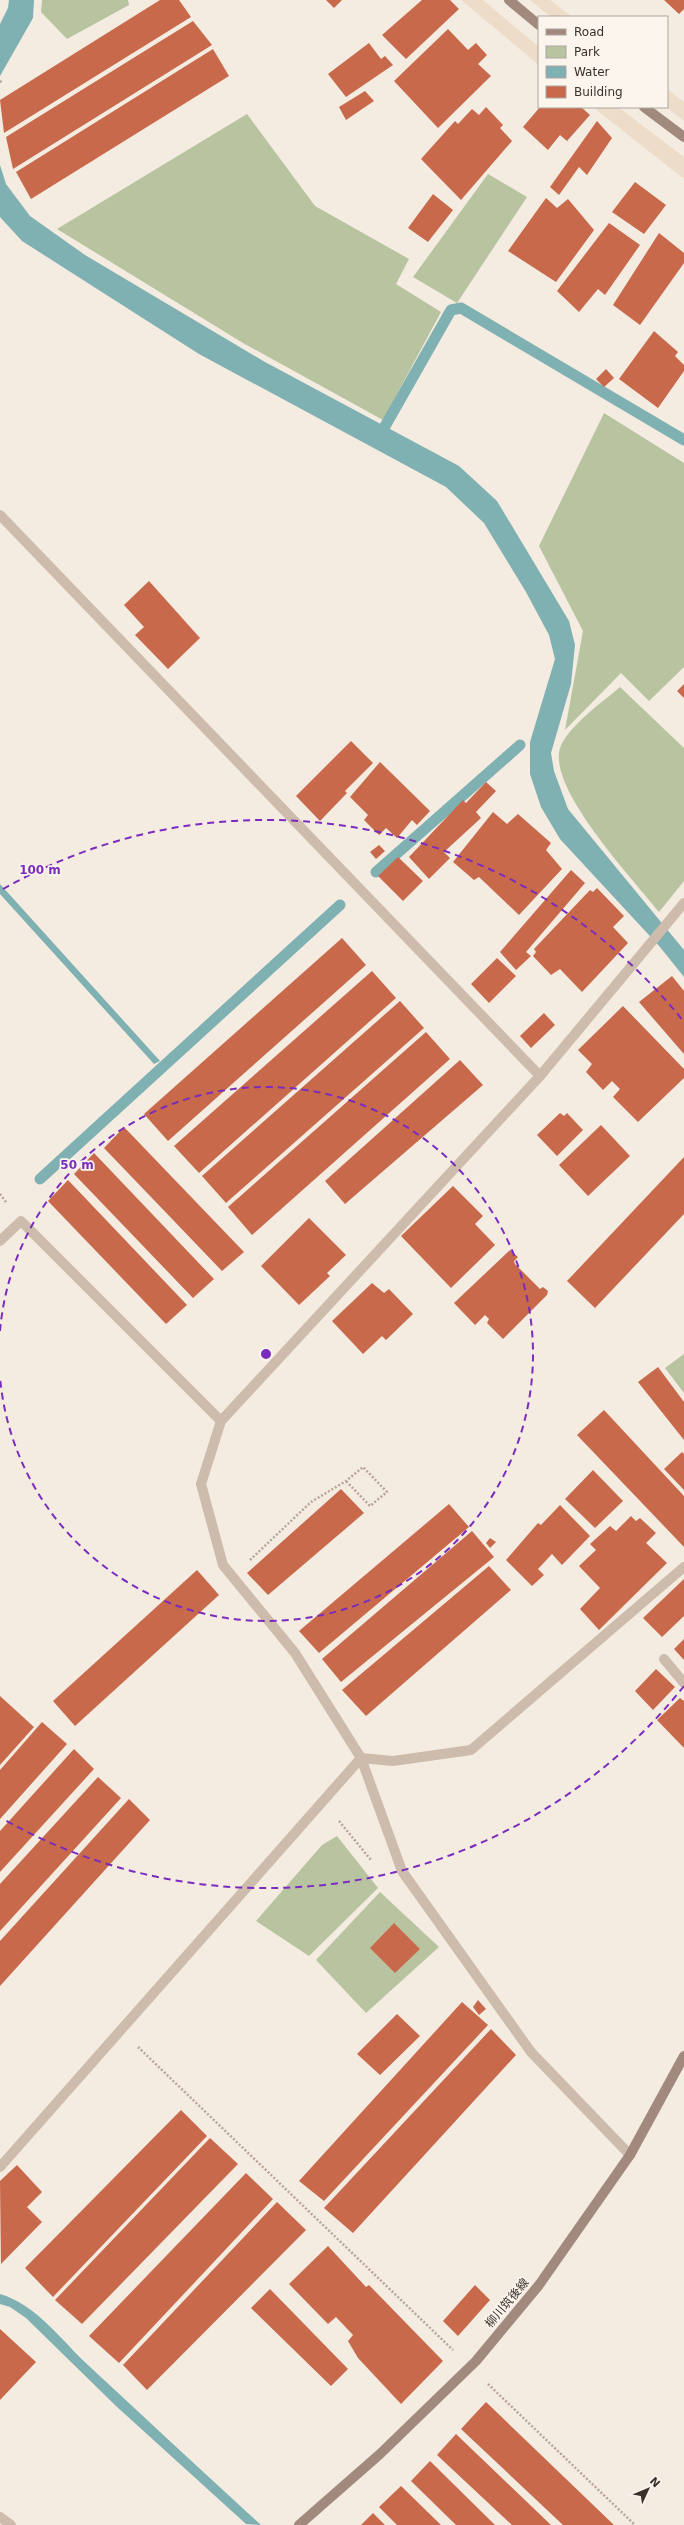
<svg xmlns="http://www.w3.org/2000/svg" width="684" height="2525" font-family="'DejaVu Sans','Noto Sans JP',sans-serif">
<rect width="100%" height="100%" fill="#f4ebe1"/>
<path fill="#b8c4a0" d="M42,0H128L129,5L67,39L41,12Z
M247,114L315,206L409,259L396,284L441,312L383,420L243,343L57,229Z
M488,174L527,197L457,303L413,277Z
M604,413L684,463V667L649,701L621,673L565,730L583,631L539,546Z
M620,687L684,748V881L659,912C632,878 554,795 559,753C561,731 604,701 620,687Z
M684,1354V1393L665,1368Z
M337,1836L378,1888L309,1956L256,1921L322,1845Z
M380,1892L439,1947L366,2013L316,1960Z"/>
<path fill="#ecdcc8" d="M461,0H483L539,47V65Z
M530,0H550L572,17H551Z
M667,89L684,102V121L666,107Z
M593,107H618L684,157V179Z"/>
<path fill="#7fb0b2" d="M9,0H34L33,18L0,76V24L8,8Z
M0,165L6,184L30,216L85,255L265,362L459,466L497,501L569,621L575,645L571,684L551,753L554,771L568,809L684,950V977L660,947L560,839L541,807L530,774V742L555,659L549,635L526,592L484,523L446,487L199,354L22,241L0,217Z
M0,884L160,1061L154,1064L0,894Z
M0,2294C37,2305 61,2340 89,2366C146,2419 203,2472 261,2525L246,2524L116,2406L26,2318L10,2307L0,2304Z"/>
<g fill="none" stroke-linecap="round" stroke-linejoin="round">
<path stroke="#7fb0b2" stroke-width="11" d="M380,435L451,310L461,308L684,440
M376,872L520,745
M40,1179L340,905"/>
</g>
<path fill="#c8694b" d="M160,0H179L191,17L4,133L0,100Z
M326,0H342L334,8Z
M422,0H450L459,9L406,59L382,35Z
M664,0H684V9L679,14Z
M193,21L212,45L13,169L6,137Z
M448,29L468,50L476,43L487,55L478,64L491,76L438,128L394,81Z
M369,43L381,59L385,56L393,65L346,97L328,74Z
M213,49L229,76L31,199L16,172Z
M365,91L374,101L346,120L339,107Z
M486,107L503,125L500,128L512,141L461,200L421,159L455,121L458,124L472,109L479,115Z
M540,107H581L590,115L567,141L560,135L548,150L523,127Z
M597,121L612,138L587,175L579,167L559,195L550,187Z
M635,182L666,205L644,234L612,212Z
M433,194L453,210L428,242L408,228Z
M546,198L557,208L568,199L594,230L556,282L508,251Z
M609,223L640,245L605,295L598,289L579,312L557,291Z
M659,233L684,253V263L640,325L613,305Z
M654,331L678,352L675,356L684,365V371L658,408L619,379Z
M606,369L614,378L604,387L596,379Z
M149,581L200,638L168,669L135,635L144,627L124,605Z
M684,684V698L677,691Z
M351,741L373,763L345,791L347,793L320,821L296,796Z
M380,762L430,811L417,825L412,820L397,838L386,828L379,835L364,820L368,815L350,797Z
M486,782L496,791L476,812L481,818L444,852L450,858L429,879L409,857L463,800L466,803Z
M493,812L507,824L518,814L551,843L546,850L562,869L519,915L479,877L474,880L453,862Z
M379,845L385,851L376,859L370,852Z
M398,857L423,881L403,901L378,876Z
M571,870L585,883L526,952L531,956L516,970L500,952Z
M597,888L624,916L613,927L628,943L582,992L560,969L551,975L533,956L536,952L534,949L590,890L593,892Z
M342,938L366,965L168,1141L144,1114Z
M497,958L516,976L489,1003L471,984Z
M372,971L396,998L199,1173L174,1146Z
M672,976L684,991V1054L639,1002Z
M400,1001L424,1028L226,1203L202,1176Z
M623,1006L684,1069V1078L638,1122L613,1097L620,1089L612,1081L603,1090L586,1072L592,1064L578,1050Z
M544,1013L555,1025L531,1048L520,1036Z
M426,1032L450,1059L252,1235L228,1207Z
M460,1060L483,1085L345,1204L325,1181Z
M560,1113L564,1116L567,1113L583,1130L557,1156L537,1135Z
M601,1125L630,1156L588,1196L559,1165Z
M124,1127L244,1252L222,1271L104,1148Z
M94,1153L214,1279L193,1298L74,1174Z
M684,1157V1214L595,1308L567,1281Z
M68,1180L187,1305L166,1324L48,1201Z
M453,1186L483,1216L475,1224L495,1245L451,1288L401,1236Z
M309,1218L346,1255L327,1273L330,1276L299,1305L261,1266Z
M510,1250L518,1257L514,1261L515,1264L540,1289L543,1287L548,1291L547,1295L503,1339L487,1323L489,1319L485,1315L475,1325L454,1303Z
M372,1283L384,1293L389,1289L413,1314L386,1340L382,1336L363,1354L332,1321Z
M658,1367L684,1402V1440L638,1382Z
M604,1410L684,1496V1547L577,1435Z
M682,1452L684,1454V1490L664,1469Z
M593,1470L623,1501L595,1528L565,1499Z
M341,1489L364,1513L268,1595L247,1573Z
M449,1504L469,1527L319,1653L299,1631Z
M560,1505L590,1536L562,1565L552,1554L538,1569L544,1575L532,1586L506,1560L538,1523L541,1525Z
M631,1516L636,1521L640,1518L656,1533L646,1543L667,1563L599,1630L580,1609L600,1588L579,1566L596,1550L590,1544L610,1526L616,1531Z
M472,1531L494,1557L341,1682L322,1659Z
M490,1538L496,1542L490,1548L486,1543Z
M489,1566L511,1590L366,1716L342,1690Z
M197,1570L219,1595L75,1726L53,1701Z
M684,1579V1616L662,1637L643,1618Z
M684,1639V1660L674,1649Z
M656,1669L675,1687L653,1710L635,1691Z
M0,1696L34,1727L0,1765Z
M680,1698L684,1701V1748L657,1720Z
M42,1722L67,1744L0,1819V1770Z
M74,1749L94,1769L0,1872V1831Z
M98,1777L121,1798L0,1931V1884Z
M129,1799L150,1820L0,1986V1941Z
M394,1923L420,1949L395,1973L370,1948Z
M478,2000L486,2009L479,2015L473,2007Z
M462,2002L488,2025L324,2201L299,2181Z
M397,2014L420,2036L380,2075L357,2054Z
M491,2029L516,2055L353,2233L324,2208Z
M181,2110L207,2136L53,2297L25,2268Z
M210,2138L238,2164L82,2324L55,2300Z
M17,2165L42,2192L27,2207L42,2222L1,2264L0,2181Z
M246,2173L273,2199L119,2363L89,2336Z
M277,2202L306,2230L147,2390L123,2365Z
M328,2246L366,2287L369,2285L443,2361L401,2404L358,2358L348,2341L353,2335L336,2317L328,2324L289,2284Z
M475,2285L490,2300L458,2336L443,2321Z
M270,2289L348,2369L331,2386L251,2308Z
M0,2329L36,2362L0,2400Z
M486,2402L614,2525H563L461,2429Z
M456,2434L551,2525H512L437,2455Z
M430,2461L495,2525H456L411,2481Z
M401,2486L441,2525H397L379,2507Z
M373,2513L385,2525H361Z"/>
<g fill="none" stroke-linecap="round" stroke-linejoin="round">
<path stroke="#b9a596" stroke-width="2.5" stroke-dasharray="2 2" stroke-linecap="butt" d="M0,81L3,83
M0,1194L6,1202
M250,1560L311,1502L346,1481L363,1467L387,1492L370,1506L346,1481
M339,1821L371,1860
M138,2047L453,2350
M488,2384L635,2525"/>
<path stroke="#cdbbac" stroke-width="10" d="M664,1659L684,1683
M0,2167L361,1758L393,1761L471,1750L684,1567"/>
<path stroke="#cdbbac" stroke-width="10" d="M0,515L540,1076
M0,1241L21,1221L221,1421
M630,2155L531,2052L402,1871L361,1758L295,1653L223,1565L201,1484L221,1421L540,1076L684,903
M0,2517L11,2525"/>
<path stroke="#a18a7d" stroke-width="10" d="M509,0L539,25
M644,107L684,137
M299,2525L380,2454L476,2361L539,2285L630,2155L684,2056"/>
</g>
<g fill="none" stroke="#7b2cbf" stroke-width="2" stroke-dasharray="7 5">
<path d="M0 1331A267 267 0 1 1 0 1377"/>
<path d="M684 1686A534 534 0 0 1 3 1819M3 889A534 534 0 0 1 684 1022"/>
</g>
<g text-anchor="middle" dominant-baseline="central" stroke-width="3.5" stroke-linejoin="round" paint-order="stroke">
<g font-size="12" fill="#3b302b" stroke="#fbf5ee">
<text transform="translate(507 2303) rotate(-50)">柳川筑後線</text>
</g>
</g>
<circle cx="266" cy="1354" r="6" fill="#7b2cbf" stroke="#fbf5ee" stroke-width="2"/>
<g font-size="12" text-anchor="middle" font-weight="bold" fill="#7b2cbf" stroke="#fbf5ee" stroke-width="3.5" stroke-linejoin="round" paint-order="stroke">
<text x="40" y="874">100 m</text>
<text x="77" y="1169">50 m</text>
</g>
<rect x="538" y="16" width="130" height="92" fill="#fbf5ee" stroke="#aea6a0"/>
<rect x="546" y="29" width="20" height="6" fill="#a18a7d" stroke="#aea6a0"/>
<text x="574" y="36" font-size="12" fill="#3b302b">Road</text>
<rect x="546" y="46" width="20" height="12" fill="#b8c4a0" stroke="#aea6a0"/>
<text x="574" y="56" font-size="12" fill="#3b302b">Park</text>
<rect x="546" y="66" width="20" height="12" fill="#7fb0b2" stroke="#aea6a0"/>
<text x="574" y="76" font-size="12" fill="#3b302b">Water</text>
<rect x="546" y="86" width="20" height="12" fill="#c8694b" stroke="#aea6a0"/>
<text x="574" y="96" font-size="12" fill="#3b302b">Building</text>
<g transform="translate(648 2489) rotate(46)" stroke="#fbf5ee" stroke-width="3" paint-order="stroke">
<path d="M0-3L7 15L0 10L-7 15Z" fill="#3b302b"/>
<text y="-6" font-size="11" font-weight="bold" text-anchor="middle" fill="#3b302b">N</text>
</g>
</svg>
